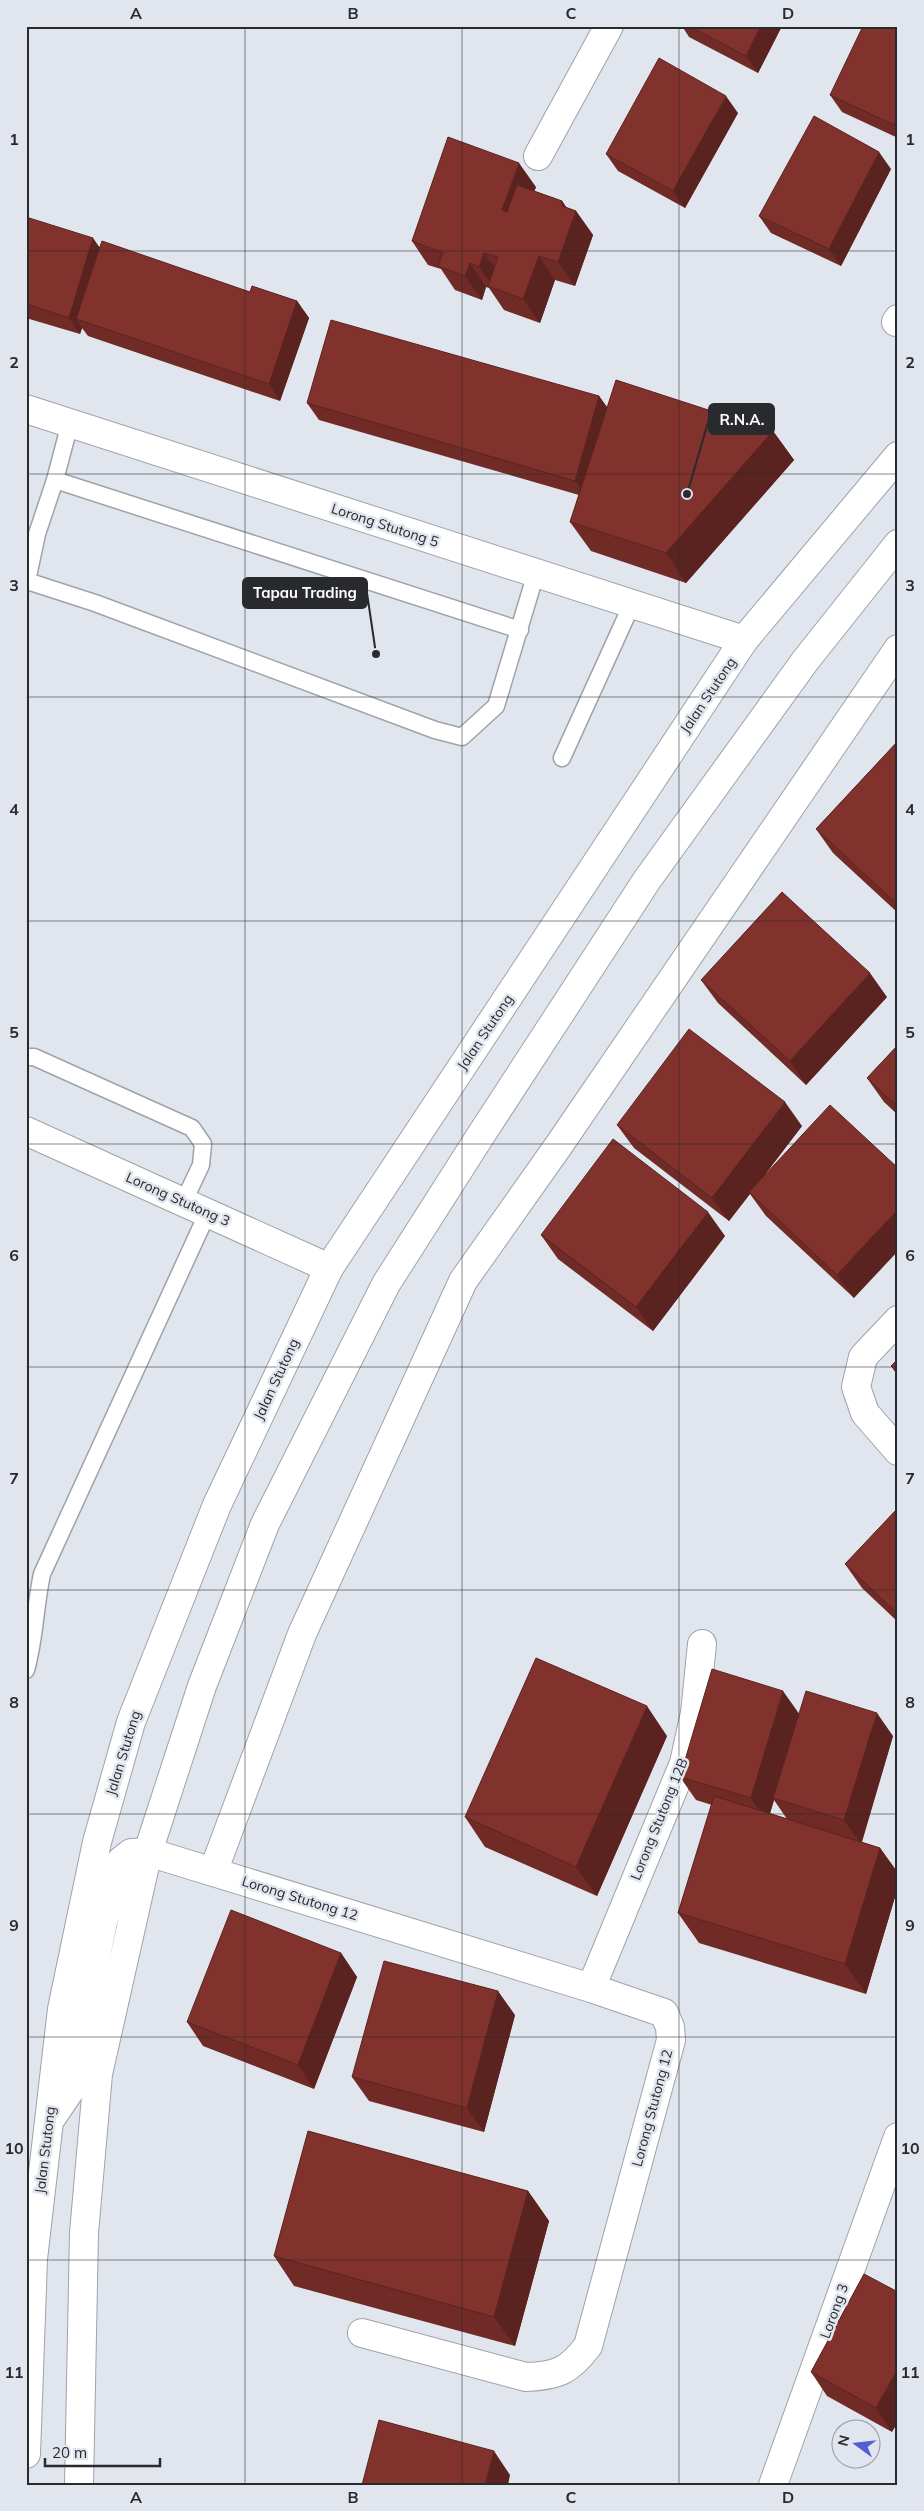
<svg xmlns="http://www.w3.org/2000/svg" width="924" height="2511" font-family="Mulish,sans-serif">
<rect width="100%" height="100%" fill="#e0e5ee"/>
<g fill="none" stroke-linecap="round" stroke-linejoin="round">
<g stroke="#9ea3ab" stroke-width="19">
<path id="lane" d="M55,480L70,423
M520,630L55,480L37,534L27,581L95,603L435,730L462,737L496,706L536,573
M562,758L632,604
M26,1057H34L192,1128L203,1144L201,1165L184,1201
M26,1670C35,1639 35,1606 42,1574L208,1212"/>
</g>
<g stroke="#9ea3ab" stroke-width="30">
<path id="street" d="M538,156L609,26
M896,322L898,319
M26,409L744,640
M26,1131L329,1268
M898,1320L863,1357L856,1387L865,1413L898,1451
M148,1852L591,1988L664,2013L670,2027L671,2040L588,2346C569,2371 557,2376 526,2377L362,2333
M213,1872L302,1634L463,1281L559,1145L898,649
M591,1988L684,1763L695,1713L702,1644
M773,2485L898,2137"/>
</g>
<g stroke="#9ea3ab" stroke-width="30">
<path id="primary" d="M52,2117L73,2086L90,1984L103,1922L121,1861L131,1853L148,1852
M26,2454L33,2259L62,2009L97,1842L131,1722L217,1505L329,1268L744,640L898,456
M79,2485L84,2233L98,2074L148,1852L202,1686L265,1524L386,1284L479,1138L647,880L805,661L898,544"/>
</g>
<use href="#lane" stroke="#fff" stroke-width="16"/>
<use href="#street" stroke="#fff" stroke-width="28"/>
<use href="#primary" stroke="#fff" stroke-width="28"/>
</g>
<path fill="#702b27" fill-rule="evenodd" d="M682,26H782L758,73L689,37Z
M898,26V138L842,112L830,95Z
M738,113L685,208L618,171L606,154Z
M891,169L841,266L771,233L759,216Z
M536,187L534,191L562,201L566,207L576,211L593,235L575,286L555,280L540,323L504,310L489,288L486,287L482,300L455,290L441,269L428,265L412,241Z
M26,217L100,247L250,292L297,301L309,318L280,401L88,336L82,328L80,334L26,318Z
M599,396L607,407L773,431L794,460L686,583L591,551L570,522L579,495L319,420L307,403Z
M898,741V913L833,853L816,829Z
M701,980L887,997L806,1085L718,1003Z
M898,1045V1115L884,1102L867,1078Z
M617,1125L802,1126L761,1180L898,1168L854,1298L766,1216L750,1194L729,1221L634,1148Z
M541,1235L725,1236L653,1331L558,1259Z
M898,1359V1376L891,1366Z
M898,1512V1622L862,1588L845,1564Z
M799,1713L893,1736L862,1842L880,1848L898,1873V1887L866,1994L699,1943L678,1913L712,1805L696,1800L680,1777ZM774,1800L787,1819L770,1814Z
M667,1736L597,1896L485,1847L465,1817Z
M341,1953L357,1977L314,2089L203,2046L187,2022Z
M515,2015L484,2132L369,2101L352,2077Z
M528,2191L549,2221L515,2346L294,2286L274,2256Z
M864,2274L892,2432L827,2396L811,2372Z"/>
<path fill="#5b2320" d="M761,26H782L758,73L746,56Z
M726,96L738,113L685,208L673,191Z
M898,118V130L894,125Z
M879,152L891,169L841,266L829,249Z
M519,163L536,187L518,234L502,210Z
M562,201L574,218L576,211L593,235L575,286L558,262Z
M93,238L105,255L76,319L82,328L80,334L69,318Z
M484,253L501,276L495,289L479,267Z
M539,256L555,280L540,323L523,299Z
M470,263L486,287L482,300L465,276Z
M297,301L309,318L280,401L269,384Z
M599,396L611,413L587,498L575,481Z
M773,431L794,460L686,583L666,553Z
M870,973L887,997L806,1085L790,1061Z
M785,1102L802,1126L729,1221L712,1198Z
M898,1209V1251L854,1298L837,1275Z
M708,1212L725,1236L653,1331L636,1307Z
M783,1691L800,1715L773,1798L774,1800L767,1822L751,1798Z
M647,1706L667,1736L597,1896L576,1867Z
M877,1713L893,1736L861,1844L844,1820Z
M880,1848L898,1873V1887L866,1994L845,1964Z
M341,1953L357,1977L314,2089L298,2065Z
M498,1991L515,2015L484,2132L467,2108Z
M528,2191L549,2221L515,2346L494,2317Z
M898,2368V2422L892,2432L876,2408Z
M494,2451L510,2475L508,2485H485Z"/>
<path fill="#82322d" stroke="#5b2320" d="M689,26H761L746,56Z
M863,26H898V118L894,125L830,95Z
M659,58L726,96L673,191L606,154Z
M814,116L879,152L829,249L759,216Z
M448,137L519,163L502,210L507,212L517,185L562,201V206L576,211L558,262L539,256L523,299L488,286L498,257L484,253L479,267L470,263L465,276L438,266L443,253L412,241Z
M26,217L93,238L69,318L26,304Z
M102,241L250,292L252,286L297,301L269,384L76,319Z
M331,320L599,396L575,481L307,403Z
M616,380L773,431L666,553L570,522Z
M898,741V905L816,829Z
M782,892L870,973L790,1061L701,980Z
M689,1029L785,1102L712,1198L617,1125Z
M898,1045V1107L867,1078Z
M830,1105L898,1168V1209L837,1275L749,1192Z
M613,1139L708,1212L636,1307L541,1235Z
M898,1359V1373L891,1366Z
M896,1510L898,1512V1614L845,1564Z
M536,1658L647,1706L576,1867L465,1817Z
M712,1669L783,1691L751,1798L680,1777Z
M806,1691L877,1713L844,1820L773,1798Z
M714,1796L880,1848L845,1964L678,1913Z
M231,1910L341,1953L298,2065L187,2022Z
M384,1961L498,1991L467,2108L352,2077Z
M308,2131L528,2191L494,2317L274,2256Z
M864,2274L898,2292V2368L876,2408L811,2372Z
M379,2420L494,2451L485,2485H362Z"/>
<path fill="none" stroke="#282a2d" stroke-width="1" stroke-opacity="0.55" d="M245,26V2485M462,26V2485M679,26V2485M26,251H898M26,474H898M26,697H898M26,921H898M26,1144H898M26,1367H898M26,1590H898M26,1814H898M26,2037H898M26,2260H898"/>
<g text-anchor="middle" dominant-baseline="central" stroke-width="5" stroke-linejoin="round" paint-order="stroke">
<g font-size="14" fill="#282a2d" stroke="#e0e5ee">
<text transform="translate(385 525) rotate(18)">Lorong Stutong 5</text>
<text transform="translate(708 695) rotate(-56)">Jalan Stutong</text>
<text transform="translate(485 1032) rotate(-56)">Jalan Stutong</text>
<text transform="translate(178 1199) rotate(24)">Lorong Stutong 3</text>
<text transform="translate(276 1379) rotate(-65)">Jalan Stutong</text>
<text transform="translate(123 1753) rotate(-73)">Jalan Stutong</text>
<text transform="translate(659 1819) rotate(-68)">Lorong Stutong 12B</text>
<text transform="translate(300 1898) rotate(17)">Lorong Stutong 12</text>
<text transform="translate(652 2108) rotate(-75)">Lorong Stutong 12</text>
<text transform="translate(45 2150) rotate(-83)">Jalan Stutong</text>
<text transform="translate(834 2311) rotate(-70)">Lorong 3</text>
</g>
</g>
<path fill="none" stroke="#282a2d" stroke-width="2" d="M687 494L709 419M376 654L367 593"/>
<g fill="#282a2d" stroke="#e0e5ee" stroke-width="2">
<circle cx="687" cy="494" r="5"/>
<circle cx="376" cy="654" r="5"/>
</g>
<g fill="#282a2d" stroke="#282a2d" stroke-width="2">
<rect x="709" y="404" width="65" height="30" rx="5"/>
<rect x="243" y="578" width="124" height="30" rx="5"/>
</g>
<g font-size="15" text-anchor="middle" font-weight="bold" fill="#fff">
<text x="742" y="425">R.N.A.</text>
<text x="305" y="598">Tapau Trading</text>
</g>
<rect width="924" height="2511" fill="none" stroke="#e0e5ee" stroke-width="55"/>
<g transform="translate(856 2444) rotate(285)"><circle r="24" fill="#e0e5ee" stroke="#969aa1"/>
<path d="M0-4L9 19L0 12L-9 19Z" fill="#545fd6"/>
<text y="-8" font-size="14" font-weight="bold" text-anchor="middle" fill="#282a2d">N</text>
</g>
<path d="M45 2458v8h115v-8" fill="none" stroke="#282a2d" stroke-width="2.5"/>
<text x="52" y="2458" font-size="15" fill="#282a2d" stroke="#e0e5ee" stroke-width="4" paint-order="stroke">20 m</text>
<rect x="28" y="28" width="868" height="2456" fill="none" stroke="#282a2d" stroke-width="2"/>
<g font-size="16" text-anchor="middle" font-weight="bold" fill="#282a2d">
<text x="136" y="19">A</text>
<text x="353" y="19">B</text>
<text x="571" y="19">C</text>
<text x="788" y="19">D</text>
<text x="14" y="145">1</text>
<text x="910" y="145">1</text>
<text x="14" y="368">2</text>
<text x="910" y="368">2</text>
<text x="14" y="591">3</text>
<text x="910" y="591">3</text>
<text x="14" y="815">4</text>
<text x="910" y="815">4</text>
<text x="14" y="1038">5</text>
<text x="910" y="1038">5</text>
<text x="14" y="1261">6</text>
<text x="910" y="1261">6</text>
<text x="14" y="1484">7</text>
<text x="910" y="1484">7</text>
<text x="14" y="1708">8</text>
<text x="910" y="1708">8</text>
<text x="14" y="1931">9</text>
<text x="910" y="1931">9</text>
<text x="14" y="2154">10</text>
<text x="910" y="2154">10</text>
<text x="14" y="2378">11</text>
<text x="910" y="2378">11</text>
<text x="136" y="2503">A</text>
<text x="353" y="2503">B</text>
<text x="571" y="2503">C</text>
<text x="788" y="2503">D</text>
</g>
</svg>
